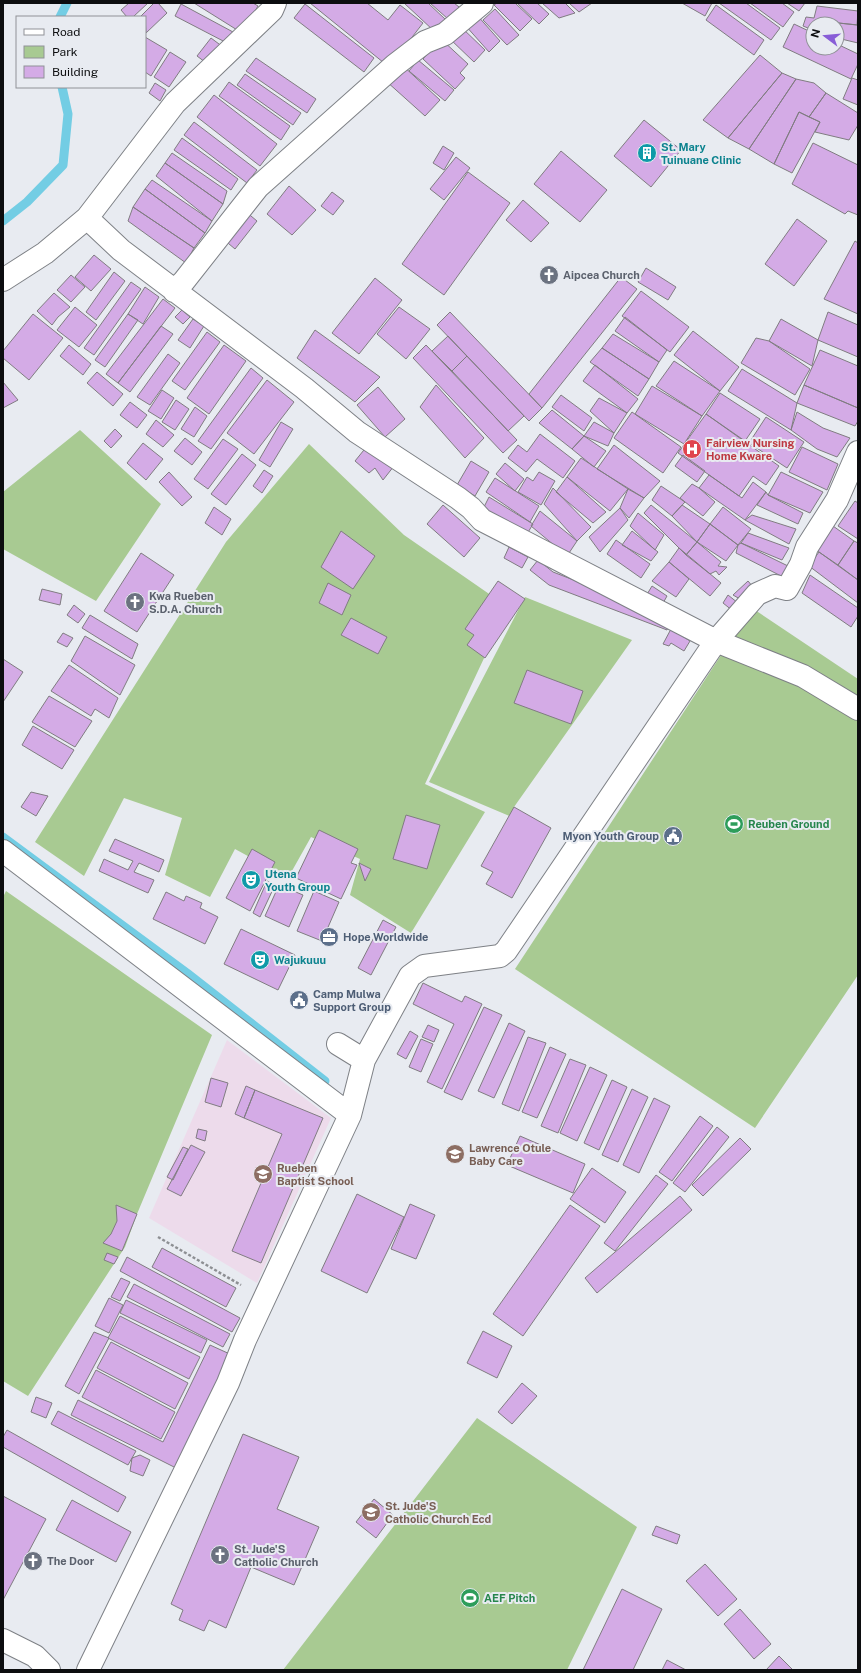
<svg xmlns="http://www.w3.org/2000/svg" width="861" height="1673" font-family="'Public Sans',sans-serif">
<rect width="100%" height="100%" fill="#e8ebf1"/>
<path fill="#eddbeb" d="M227,1040L331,1118L257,1283L149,1218Z"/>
<path fill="#a8ca92" d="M80,430L161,504L96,601L3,549V492Z
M309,444L404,535L508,607L425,784L485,812L411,933L350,895L360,859L311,837L288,878L235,849L210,897L165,875L182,818L124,798L84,876L35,842L226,542Z
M525,597L632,640L514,807L512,817L429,782Z
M752,608L858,679V975L755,1128L515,969Z
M6,891L212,1035L137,1214L125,1247L28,1396L3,1381V897Z
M477,1418L637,1527L567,1670H283Z"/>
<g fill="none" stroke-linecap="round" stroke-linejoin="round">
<path stroke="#73cde4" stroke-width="9" d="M60,17L67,3
M3,221L27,202L63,165L68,114L62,87
M3,837L187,973L325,1081"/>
</g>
<path fill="#d4abe6" stroke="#807c81" d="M129,3H148L133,17H127L121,10Z
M154,3H158L167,13L146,33L145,17H140Z
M194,3H253L258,6L242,33Z
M310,3H367L388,20L400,5L423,23L389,67Z
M404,3H428L445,19L434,31Z
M430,3H454L459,7L448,19Z
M497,3H515L532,19L520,31L494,5Z
M517,3H537L549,14L539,24Z
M542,3H565L575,13L559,18Z
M569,3H592L579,12Z
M682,3H712L705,16Z
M719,3H746L780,28L771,40Z
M750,3H782L794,12L783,27Z
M787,3H805L799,11Z
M181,4L233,32L227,43L175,16Z
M305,4L374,58L364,72L294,18Z
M716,5L764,40L754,55L706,20Z
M817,6L858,11L857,25L829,22L828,24H813V30L803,26L806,17L814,18Z
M495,9L519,35L507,45L483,20Z
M476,14L500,41L489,52L465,25Z
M829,22L858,25V43L837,38V24H828Z
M794,24L813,33V48H837V44L858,54V64L851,79L783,47Z
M460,26L485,50L474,62L449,38Z
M145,37L167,50L151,76L145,72Z
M211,38L223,47L209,65L197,56Z
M441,39L468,64L460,73L465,78L455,89L423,59Z
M170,52L186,62L169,87L154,77Z
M760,55L782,73L728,138L703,120Z
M256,58L316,99L307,113L246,71Z
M418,60L454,90L445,101L409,71Z
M401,64L440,100L425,116L386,81Z
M782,73L796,79L749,149L728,138Z
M245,74L301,113L293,125L237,85Z
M852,78L858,80V105L843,99Z
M796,79L814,83L826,93L809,117L799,112L774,164L749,149Z
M229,82L290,126L281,140L219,96Z
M155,83L166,90L160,101L149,93Z
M826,93L858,113V125L849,140L815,132L820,122L809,117Z
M214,95L277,144L260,166L197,117Z
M799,112L820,122L792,173L774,164Z
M644,120L681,150L651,187L614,156Z
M194,122L257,170L247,183L184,135Z
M182,138L238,179L231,190L174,150Z
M813,143L858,165V215L848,211L845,214L792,184Z
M443,146L454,153L444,170L433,163Z
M561,151L607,190L580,222L534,184Z
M172,153L227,191L223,204L165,163Z
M456,157L470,168L444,200L430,189Z
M165,163L223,204L212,221L156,176Z
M468,172L510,203L444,295L402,264Z
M152,180L212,221L205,233L145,189Z
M289,186L316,210L292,235L267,214Z
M145,189L205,233L194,248L133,207Z
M332,192L344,201L333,215L321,206Z
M523,200L549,223L531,242L506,220Z
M133,207L194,248L186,263L128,221Z
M245,211L257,221L235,249L222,238Z
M797,219L827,241L794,286L765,264Z
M855,241L858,243V314L824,299Z
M94,255L111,269L91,291L75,277Z
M646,268L676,287L668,300L638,282Z
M114,272L125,281L96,320L86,312Z
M71,275L85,287L71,302L57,290Z
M621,277L637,289L542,408L529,394Z
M375,278L402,300L359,354L332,333Z
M131,282L141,289L94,355L84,348Z
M145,287L159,297L143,324L128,314Z
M641,291L689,327L670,352L622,316Z
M54,293L70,307L58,317L52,325L37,311Z
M163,299L175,308L118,383L106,374Z
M75,307L97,325L79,347L57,330Z
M399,307L430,329L406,359L377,334Z
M182,310L190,317L183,324L175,317Z
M450,312L542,408L529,421L437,325Z
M828,312L858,325V357L818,340Z
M33,314L63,338L29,380L3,358V351Z
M128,314L138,320L105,367L95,360Z
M625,317L667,350L659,362L615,331Z
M193,319L204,326L190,348L178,340Z
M781,319L818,340L812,366L769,341Z
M161,326L173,334L130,392L118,383Z
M315,330L380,377L355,402L297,358Z
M693,331L739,367L720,391L674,355Z
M207,332L220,342L185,390L172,381Z
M613,334L659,362L649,379L602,348Z
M448,336L467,356L452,371L432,351Z
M756,338L769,341L810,369L795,395L741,363Z
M69,345L91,364L83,375L60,356Z
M224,345L246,361L209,414L187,398Z
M426,345L517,440L503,453L413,358Z
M602,348L649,379L638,396L590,362Z
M820,350L858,366V408L804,385Z
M168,354L180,363L150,405L137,397Z
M467,356L524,416L508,431L452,371Z
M674,361L720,391L702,416L656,386Z
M595,365L638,399L627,413L583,381Z
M251,368L263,378L211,449L198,441Z
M742,369L797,403L791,430L728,391Z
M97,372L123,394L113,406L87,383Z
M267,380L294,402L254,454L227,433Z
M3,382L18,400L3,408Z
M436,385L484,438L465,458L420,407Z
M804,385L858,408V421L855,426L797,403Z
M652,386L702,416L684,444L635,414Z
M378,387L405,419L385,437L357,405Z
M162,390L174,398L161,419L148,411Z
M720,393L760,419L745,441L706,414Z
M561,395L592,418L584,431L552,407Z
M599,398L627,413L614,433L590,411Z
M176,400L189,409L175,430L162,422Z
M130,402L147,415L137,428L120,415Z
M195,407L207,416L194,437L181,429Z
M552,410L584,436L572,449L539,423Z
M632,412L681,447L663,473L614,438Z
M797,412L823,428L850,438L837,457L817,449L791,430Z
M706,414L779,466L766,485L753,476L739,496L678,453Z
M766,417L804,442L787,468L749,443Z
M156,420L174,435L163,447L146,434Z
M281,422L293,429L270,467L259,460Z
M594,422L614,433L608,446L584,436Z
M115,429L122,436L111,448L104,441Z
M540,434L575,461L563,478L537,459L526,472L508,458L518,445L527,452Z
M584,436L606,451L594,467L572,449Z
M185,438L202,452L192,465L174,451Z
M223,439L238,449L208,489L194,479Z
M143,443L163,459L146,480L127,463Z
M368,445L394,466L383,480L375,468L369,473L355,461Z
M614,445L660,481L644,498L597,469Z
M802,447L838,464L827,490L789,472Z
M242,454L256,465L226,505L211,494Z
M683,455L705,471L697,482L675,466Z
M581,458L628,489L610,511L567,477Z
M471,461L489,472L475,496L457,485Z
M505,463L524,479L515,491L496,474Z
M264,470L273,476L262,493L253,486Z
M169,472L192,497L182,506L159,482Z
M539,472L555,481L541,505L518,492L527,477L533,481Z
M781,472L823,492L810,513L768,495Z
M709,475L742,498L753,482L766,492L745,520L699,488Z
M567,477L606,512L593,523L556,492Z
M495,478L539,506L530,522L486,492Z
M692,484L699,488L715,502L703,516L680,498Z
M661,486L685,502L672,516L652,500Z
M553,488L591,527L577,541L544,504Z
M628,489L644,498L629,518L620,508Z
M766,492L768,495L803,513L798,524L757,505Z
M489,497L533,524L524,539L482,511Z
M855,501L858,503V539L838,526Z
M443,505L480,538L464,557L427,524Z
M651,505L697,542L686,555L644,513Z
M682,505L710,524L697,542L672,516Z
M214,507L231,519L222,535L205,523Z
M723,507L751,529L738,545L710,524Z
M620,508L628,520L600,552L589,537Z
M540,511L577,541L567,556L531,526Z
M638,513L664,535L655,550L630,526Z
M752,515L796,529L789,544L745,520Z
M710,524L738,545L726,561L697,542Z
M833,526L854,541L838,565L816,550Z
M341,531L375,556L353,589L321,567Z
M632,531L658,552L651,561L622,545Z
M748,533L789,548L782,560L741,543Z
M616,540L650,564L641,578L607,554Z
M854,541L858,543V580L838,565Z
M697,542L721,562L718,566L727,567L719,575L716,571L710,574L686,555Z
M741,543L788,566L783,577L736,553L738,545Z
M509,547L528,557L522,568L504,558Z
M679,548L721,583L710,596L669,562Z
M819,552L858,580V603L809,566Z
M141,553L174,575L137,632L104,611Z
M538,560L553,572L672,618L667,630L549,585L530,570Z
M669,562L689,579L676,597L652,581Z
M810,575L858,608V616L851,627L802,593Z
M498,581L525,599L485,658L467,645L474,635L465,629Z
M748,581L753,587L740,599L733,595Z
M328,583L351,595L342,615L319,603Z
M652,586L667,596L662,605L646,596Z
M42,589L62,594L60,605L39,600Z
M728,595L738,603L733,611L723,603Z
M74,605L85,614L78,623L67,615Z
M90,615L138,644L132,659L82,628Z
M351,618L387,637L378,654L341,635Z
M671,629L690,641L684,651L671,643L669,646L663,644Z
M63,633L73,638L67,647L57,642Z
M85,636L135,665L120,695L71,661Z
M3,659L23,672L3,702Z
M69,665L118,698L109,718L95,709L91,716L51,691Z
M527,670L583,691L571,724L514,703Z
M49,696L92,721L75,747L32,722Z
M33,726L74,750L62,769L22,745Z
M31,792L48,796L36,816L21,807Z
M514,807L551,828L512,898L486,884L493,872L481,866Z
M406,815L440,825L427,869L393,859Z
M319,830L358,849L351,863L357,865L341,899L296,878Z
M115,839L164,860L159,872L139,863L134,872L154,880L148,893L99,871L104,859L128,870L133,861L109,851Z
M252,849L275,862L250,911L226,898Z
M359,863L371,869L365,881Z
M267,881L275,885L260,917L253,913Z
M279,885L303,895L289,927L265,916Z
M314,891L339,902L322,941L297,931Z
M166,892L184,901L186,896L202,903L200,908L218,917L205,944L153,919Z
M383,920L396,927L371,975L358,968Z
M241,929L295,955L278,990L224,964Z
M423,983L462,1002L465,996L482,1004L442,1089L427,1082L454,1024L413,1004Z
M484,1007L502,1015L462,1100L444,1092Z
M509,1023L525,1031L494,1098L478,1091Z
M428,1025L439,1030L434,1042L422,1037Z
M410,1031L418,1036L406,1059L397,1054Z
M528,1037L546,1043L519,1111L502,1104Z
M421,1039L433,1044L421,1072L409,1067Z
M550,1047L566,1054L537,1118L522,1112Z
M570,1059L586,1065L558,1133L541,1126Z
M590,1067L607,1075L577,1141L560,1133Z
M211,1078L228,1083L221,1107L205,1102Z
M612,1080L627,1087L599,1150L584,1143Z
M246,1086L255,1090L244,1118L235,1114Z
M632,1089L648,1097L618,1162L602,1155Z
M255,1090L323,1118L261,1263L232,1251L282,1134L244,1118Z
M654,1098L670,1106L639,1173L623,1165Z
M700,1116L713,1126L672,1181L659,1172Z
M717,1127L729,1137L685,1192L673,1183Z
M198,1129L207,1131L205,1141L196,1138Z
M520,1136L585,1164L573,1193L507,1165Z
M740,1138L751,1149L703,1196L692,1185Z
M191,1145L205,1152L181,1196L167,1189Z
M183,1147L188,1149L173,1180L167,1177Z
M592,1168L626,1192L605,1223L570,1199Z
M656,1175L668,1184L615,1251L604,1243Z
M357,1194L404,1217L367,1293L321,1271Z
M680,1196L692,1210L597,1293L585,1278Z
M410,1204L435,1215L416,1259L391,1249Z
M116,1205L137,1214L122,1251L103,1243L111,1234L117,1221Z
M570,1205L600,1226L523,1336L493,1314Z
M162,1248L236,1288L226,1307L152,1267Z
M107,1253L118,1257L114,1264L104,1260Z
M127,1257L240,1318L232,1332L120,1271Z
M121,1278L130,1282L120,1301L111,1297Z
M134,1284L230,1334L223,1347L127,1297Z
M109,1298L123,1305L109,1333L95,1326Z
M126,1300L207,1340L201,1353L120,1313Z
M120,1316L200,1357L189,1379L108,1338Z
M483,1331L512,1346L497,1378L467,1363Z
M94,1332L109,1338L79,1394L65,1386Z
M111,1342L188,1383L175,1409L97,1368Z
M210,1345L232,1355L176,1468L71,1415L78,1400L163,1442Z
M96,1370L175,1412L161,1439L82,1397Z
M522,1383L537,1396L512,1424L498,1412Z
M36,1397L52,1403L46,1418L31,1412Z
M58,1411L136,1451L128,1465L51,1424Z
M7,1430L126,1497L118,1512L3,1447V1437Z
M243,1434L299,1457L277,1509L319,1527L294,1585L251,1567L226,1628L209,1620L204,1631L179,1620L183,1610L171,1604Z
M140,1455L150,1460L143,1476L130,1471L132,1458Z
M3,1496L46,1519L3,1600Z
M374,1499L393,1515L376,1538L356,1522Z
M72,1500L131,1532L116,1562L56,1530Z
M656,1526L680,1535L677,1544L652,1535Z
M705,1564L737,1599L718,1616L686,1581Z
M622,1589L662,1609L633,1670H583Z
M740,1609L771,1644L754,1659L724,1624Z
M779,1656L793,1670H766Z
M667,1660L686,1670H662Z"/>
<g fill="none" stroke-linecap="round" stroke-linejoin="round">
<g stroke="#7e8186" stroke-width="24">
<path id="minor" d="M87,218L175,103L272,10L275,3
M3,280L45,253L87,218L121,250L304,388L357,432L458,498L471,508L482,520L716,641L803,676L858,709
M174,291L184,281L258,187L395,65L425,42L445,34L482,3
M3,851L350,1115
M338,1044L364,1060
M3,1640L35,1656L49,1670
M88,1670L228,1383L245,1340L350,1115L364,1060L410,976L424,966L500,956L506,951L716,641L757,594L775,586L787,589L801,564L807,547L837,500L858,452"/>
</g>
<path stroke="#8d8f93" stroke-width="2.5" stroke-dasharray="3 2" stroke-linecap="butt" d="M158,1237L241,1285"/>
<use href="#minor" stroke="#fff" stroke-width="22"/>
</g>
<defs>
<g id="building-disc" transform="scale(1)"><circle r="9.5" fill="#0f9aa8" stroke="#e8ebf1"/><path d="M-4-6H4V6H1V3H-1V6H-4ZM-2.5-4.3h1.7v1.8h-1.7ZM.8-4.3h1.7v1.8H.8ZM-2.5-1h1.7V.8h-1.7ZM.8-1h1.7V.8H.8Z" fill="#fff"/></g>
<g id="church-disc" transform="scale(1)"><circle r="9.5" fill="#6b7280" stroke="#e8ebf1"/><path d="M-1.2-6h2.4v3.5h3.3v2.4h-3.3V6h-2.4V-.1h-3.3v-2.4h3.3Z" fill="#fff"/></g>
<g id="hospital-disc" transform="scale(1)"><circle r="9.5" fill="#e0444e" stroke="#e8ebf1"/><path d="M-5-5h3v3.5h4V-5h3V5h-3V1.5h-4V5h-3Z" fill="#fff"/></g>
<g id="stadium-disc" transform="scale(1)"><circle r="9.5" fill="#2e9e5b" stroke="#e8ebf1"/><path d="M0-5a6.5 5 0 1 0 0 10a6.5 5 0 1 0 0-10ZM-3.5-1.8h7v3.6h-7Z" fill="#fff"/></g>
<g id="civic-disc" transform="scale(1)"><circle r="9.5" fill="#5c6f8a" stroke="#e8ebf1"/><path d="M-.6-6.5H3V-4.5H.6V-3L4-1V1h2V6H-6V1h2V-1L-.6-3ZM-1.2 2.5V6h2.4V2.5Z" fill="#fff"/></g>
<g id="theatre-disc" transform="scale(1)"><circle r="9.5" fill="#0f9aa8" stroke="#e8ebf1"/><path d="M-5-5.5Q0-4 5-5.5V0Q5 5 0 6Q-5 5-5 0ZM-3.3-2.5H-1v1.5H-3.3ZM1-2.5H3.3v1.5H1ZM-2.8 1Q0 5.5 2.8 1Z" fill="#fff"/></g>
<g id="office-disc" transform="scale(1)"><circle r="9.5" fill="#5c6f8a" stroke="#e8ebf1"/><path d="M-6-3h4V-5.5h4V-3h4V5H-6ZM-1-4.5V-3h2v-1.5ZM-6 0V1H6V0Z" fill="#fff"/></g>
<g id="school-disc" transform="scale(1)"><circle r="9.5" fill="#8d6e63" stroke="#e8ebf1"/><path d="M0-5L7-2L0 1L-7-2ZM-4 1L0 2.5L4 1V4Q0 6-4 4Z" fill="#fff"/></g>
</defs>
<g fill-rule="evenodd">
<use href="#building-disc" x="647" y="153"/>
<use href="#church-disc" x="549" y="275"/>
<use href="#hospital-disc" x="692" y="449"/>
<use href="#church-disc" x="135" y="602"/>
<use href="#stadium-disc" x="734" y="824"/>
<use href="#civic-disc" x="673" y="836"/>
<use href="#theatre-disc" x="251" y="880"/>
<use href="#office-disc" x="329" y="937"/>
<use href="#theatre-disc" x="260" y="960"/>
<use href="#civic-disc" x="299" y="1000"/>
<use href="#school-disc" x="455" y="1154"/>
<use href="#school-disc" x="263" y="1174"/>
<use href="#school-disc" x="371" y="1512"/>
<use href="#church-disc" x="220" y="1555"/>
<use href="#church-disc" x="33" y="1561"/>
<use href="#stadium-disc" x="470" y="1598"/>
</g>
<g text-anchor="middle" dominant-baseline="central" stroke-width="4" stroke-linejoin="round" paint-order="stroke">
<g font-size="11" font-weight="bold" fill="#0d838f" stroke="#e8ebf1" text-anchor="start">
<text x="661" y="147">St. Mary<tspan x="661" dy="13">Tuinuane Clinic</tspan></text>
<text x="265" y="874">Utena<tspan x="265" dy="13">Youth Group</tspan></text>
<text x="274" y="960">Wajukuuu</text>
</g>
<g font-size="11" font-weight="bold" fill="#5b616d" stroke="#e8ebf1" text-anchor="start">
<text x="563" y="275">Aipcea Church</text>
<text x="149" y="596">Kwa Rueben<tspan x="149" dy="13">S.D.A. Church</tspan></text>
<text x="234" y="1549">St. Jude'S<tspan x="234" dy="13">Catholic Church</tspan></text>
<text x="47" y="1561">The Door</text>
</g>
<g font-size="11" font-weight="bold" fill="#be3a42" stroke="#e8ebf1" text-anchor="start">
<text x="706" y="443">Fairview Nursing<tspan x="706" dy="13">Home Kware</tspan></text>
</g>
<g font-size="11" font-weight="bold" fill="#27864d" stroke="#e8ebf1" text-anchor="start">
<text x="748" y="824">Reuben Ground</text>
<text x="484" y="1598">AEF Pitch</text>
</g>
<g font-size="11" font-weight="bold" fill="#4e5e75" stroke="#e8ebf1" text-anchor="start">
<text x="659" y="836" text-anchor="end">Myon Youth Group</text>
<text x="343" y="937">Hope Worldwide</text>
<text x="313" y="994">Camp Mulwa<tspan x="313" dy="13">Support Group</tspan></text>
</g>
<g font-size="11" font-weight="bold" fill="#785e54" stroke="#e8ebf1" text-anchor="start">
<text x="469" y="1148">Lawrence Otule<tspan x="469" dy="13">Baby Care</tspan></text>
<text x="277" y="1168">Rueben<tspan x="277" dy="13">Baptist School</tspan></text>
<text x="385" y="1506">St. Jude'S<tspan x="385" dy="13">Catholic Church Ecd</tspan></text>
</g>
</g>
<rect width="861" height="1673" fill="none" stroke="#0c0d0f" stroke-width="8"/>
<rect x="16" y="16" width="130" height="72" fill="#e8ebf1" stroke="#909297"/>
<rect x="24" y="29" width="20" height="6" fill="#ffffff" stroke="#909297"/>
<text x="52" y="36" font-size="12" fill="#0c0d0f">Road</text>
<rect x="24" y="46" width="20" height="12" fill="#a8ca92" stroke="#909297"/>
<text x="52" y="56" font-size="12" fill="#0c0d0f">Park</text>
<rect x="24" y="66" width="20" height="12" fill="#d4abe6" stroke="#909297"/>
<text x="52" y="76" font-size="12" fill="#0c0d0f">Building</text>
<g transform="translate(825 36) rotate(286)"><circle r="19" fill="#e8ebf1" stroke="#909297"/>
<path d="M0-3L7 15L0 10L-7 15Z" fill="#885dd7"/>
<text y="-6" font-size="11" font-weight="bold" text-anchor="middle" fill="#0c0d0f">N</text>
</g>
</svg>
